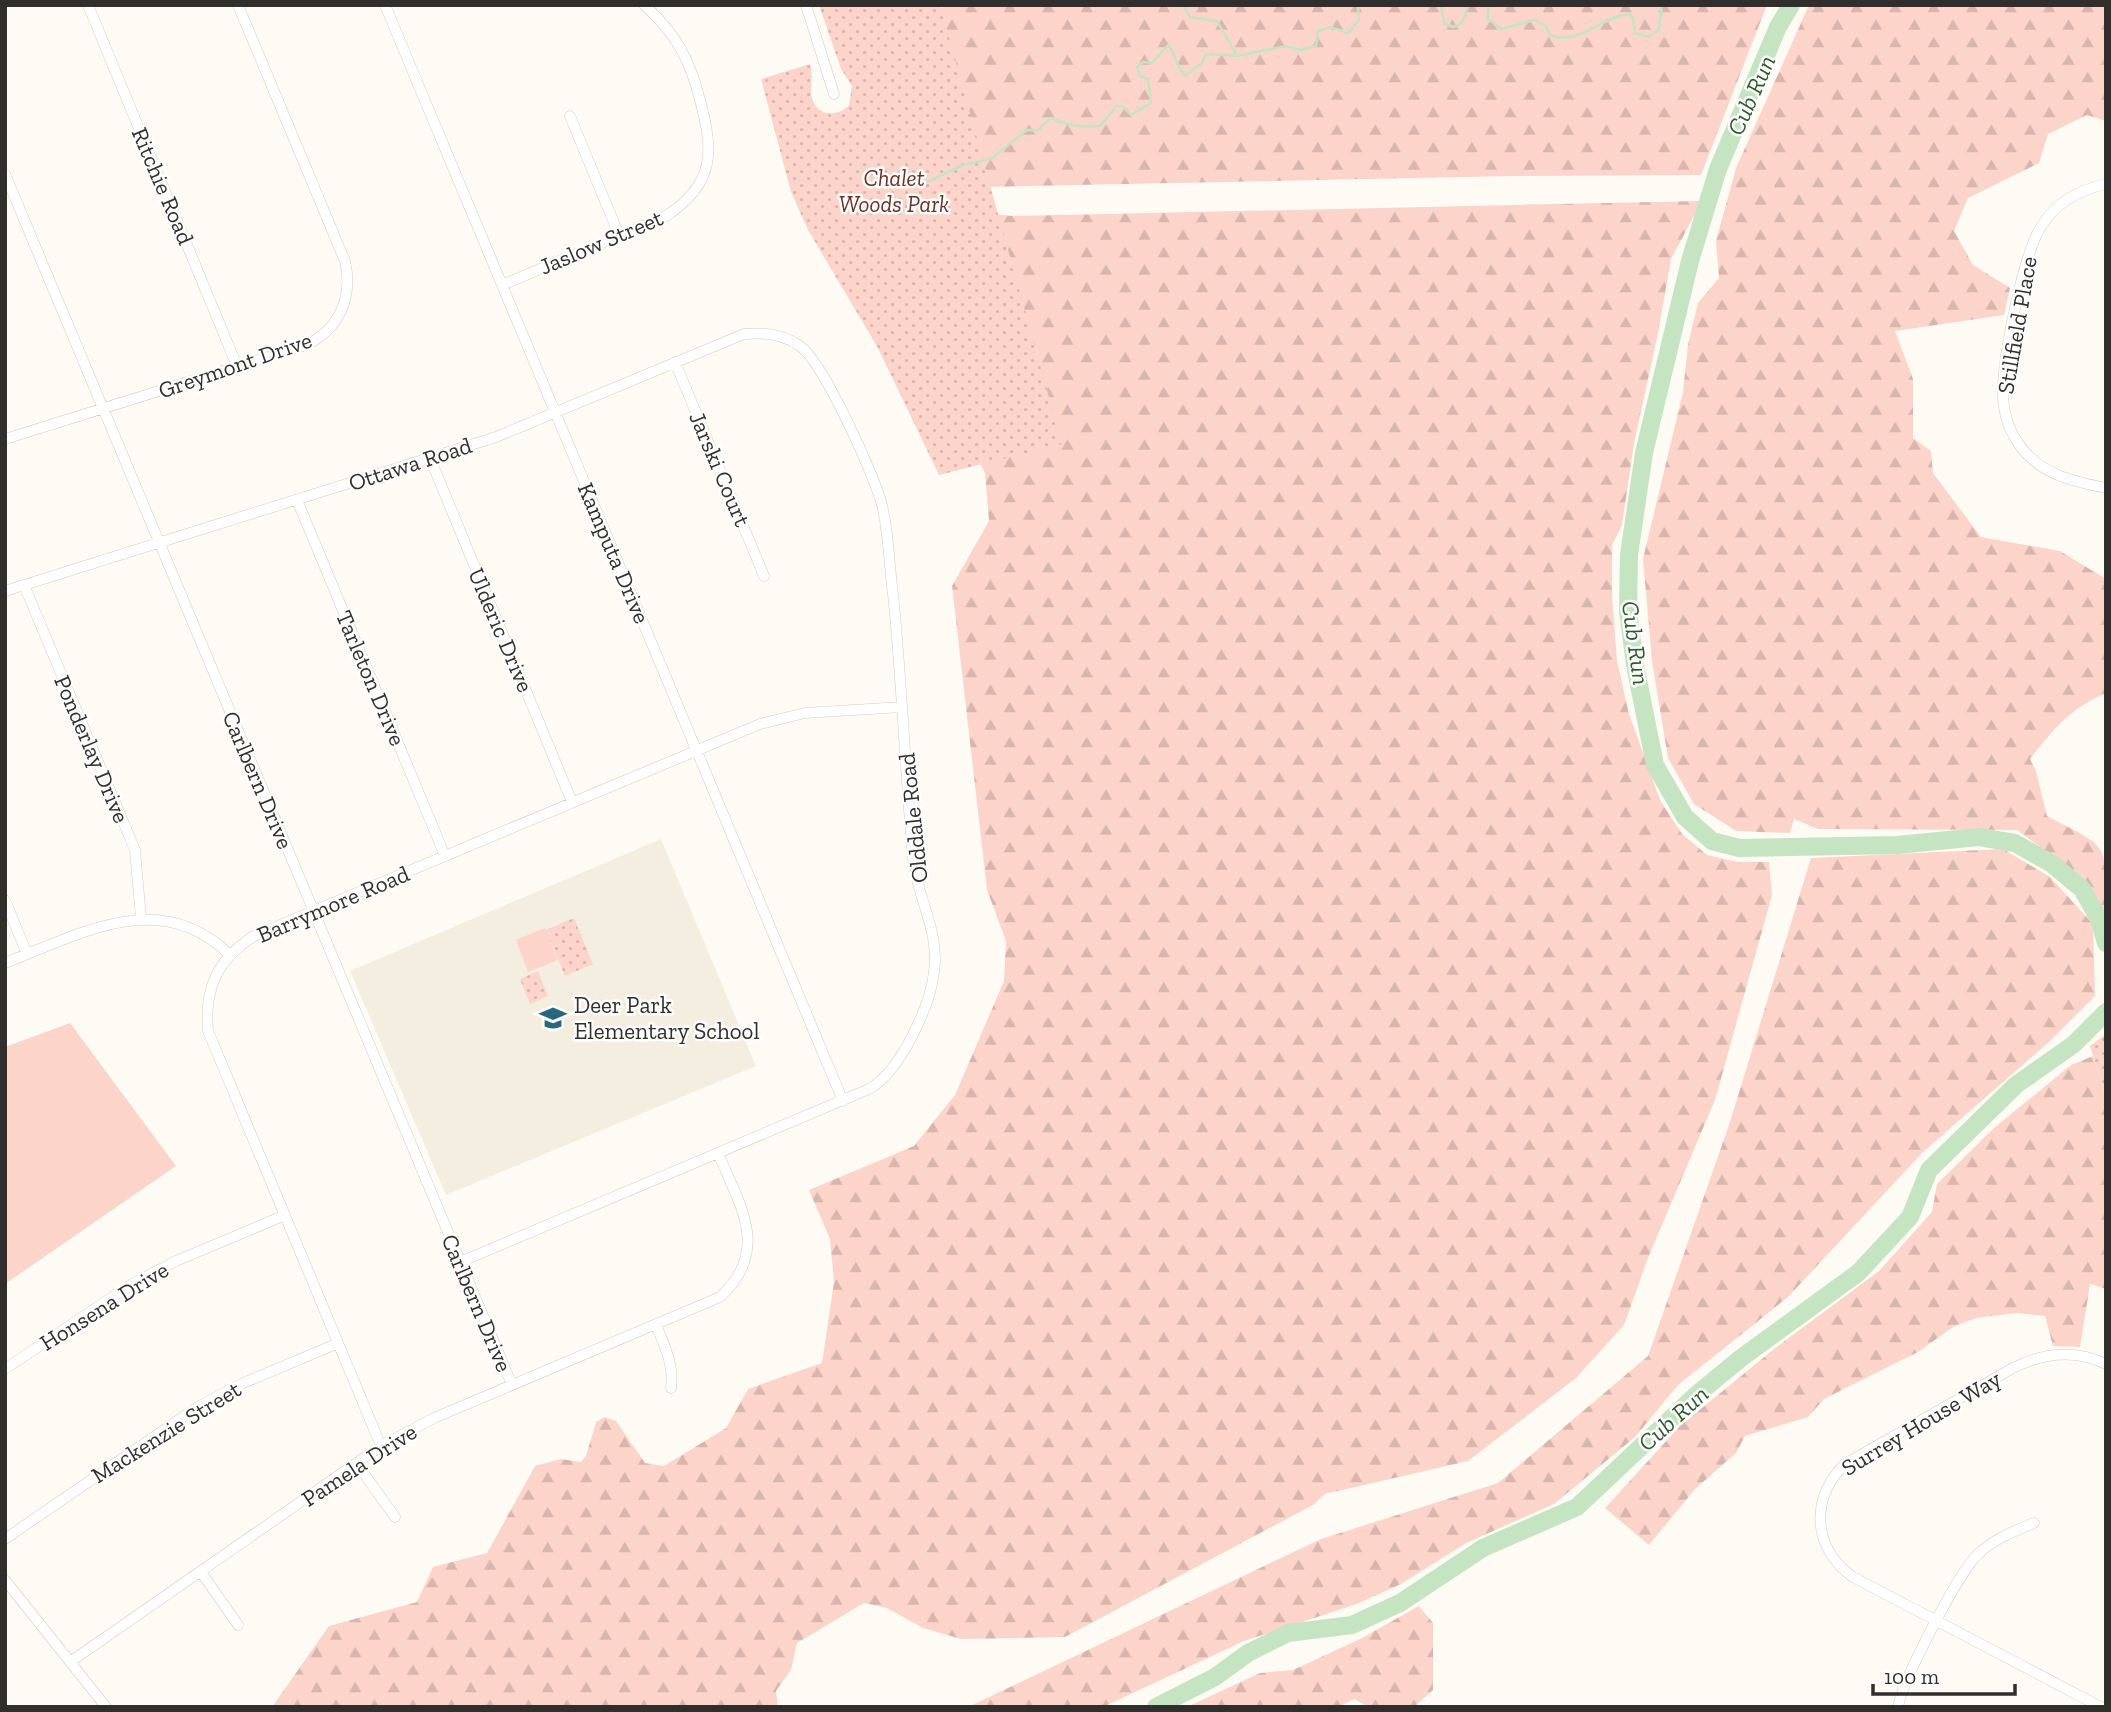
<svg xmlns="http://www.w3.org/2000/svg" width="2111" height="1712" font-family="'Zilla Slab',serif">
<defs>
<pattern id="forest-firs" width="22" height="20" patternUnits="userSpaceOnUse" patternTransform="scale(1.75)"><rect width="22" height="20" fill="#fcd4c9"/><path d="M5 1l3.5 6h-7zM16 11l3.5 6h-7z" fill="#d8b6ad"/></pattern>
<pattern id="park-dots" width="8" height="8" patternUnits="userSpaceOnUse" patternTransform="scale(1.75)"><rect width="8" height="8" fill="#fcd4c9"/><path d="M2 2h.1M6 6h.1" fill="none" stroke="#d8b6ad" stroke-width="1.8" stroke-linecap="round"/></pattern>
</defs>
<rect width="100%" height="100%" fill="#fefbf4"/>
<path fill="#f4eee0" d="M661,839L756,1066L446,1195L350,971Z"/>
<path fill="#fcd4c9" d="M545,928L558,960L528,972L516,940Z
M70,1023L176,1166L5,1284V1047Z"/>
<path fill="url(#forest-firs)" d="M949,5H1767L1701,175L1512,176L986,187L925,13Z
M1809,5H2106V121L2087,115L2048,134L2039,163L1968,198L1954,231L1973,265L2010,288L2004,315L1895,331L1913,379V438L1931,451L1933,473L1981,537L2060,551L2106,579V693C2069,709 2054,729 2030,759L2036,771L2047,816C2109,849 2106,839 2106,911L2074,872L2017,830L1818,829L1794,819L1790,833L1736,831L1694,804L1668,758L1652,661L1643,559L1683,392L1688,344L1698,303L1719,278L1716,241L1736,168Z
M1702,201L1671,259L1658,333L1634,443L1622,525L1612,545V596L1617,661L1629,714L1660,800L1682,834L1707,855L1737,862H1769L1772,895L1715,1100L1648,1258L1624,1325L1576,1378L1468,1461L1325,1494L1313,1505L1065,1637L961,1639L923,1628L887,1608L864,1603L797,1643L791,1670L776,1691L778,1707H272L329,1626L417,1602L433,1567L487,1553L535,1466L561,1459L581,1462L586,1456L596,1422L605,1417L616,1421L645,1463L664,1466L726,1428L748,1389L822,1363L834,1282L830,1239L809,1190L914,1146L955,1095L1004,981L1006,941L987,890L952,586L989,521L985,473L966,438L982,213L1012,216Z
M2003,849L2050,877L2093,924L2095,996L2050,1041L1923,1152L1788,1297L1678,1385L1635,1437L1554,1504L1466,1543L1401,1584L1357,1604L1244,1641L1103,1707H968L1321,1539L1498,1483L1648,1356L1729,1125L1811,858Z
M2093,1056L2106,1097V1289L2090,1284L2080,1347L2053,1346L2045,1316L2016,1313L1976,1318L1953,1327L1918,1352L1824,1399L1808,1417L1745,1436L1736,1453L1695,1489L1649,1545L1605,1508L1680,1426L1774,1349L1879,1271L1932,1212L1937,1184L1994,1128L2071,1065Z
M1419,1606L1433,1623V1690L1414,1707H1369L1354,1699L1339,1707H1187L1260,1673L1293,1670L1360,1639Z"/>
<path fill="url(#park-dots)" d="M819,5H940L1062,444L939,475L878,348L808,230L791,192L761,79L810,64C814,78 809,88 812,98C817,117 838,117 849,105L852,86L841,69Z
M574,918L593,964L565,976L546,930Z
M538,971L548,996L530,1004L520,979Z
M2106,1034V1097L2090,1046Z"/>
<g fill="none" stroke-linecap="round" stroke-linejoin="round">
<path stroke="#c5e4c2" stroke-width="2.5" d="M1183,5L1190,17L1217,21L1237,56L1286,46L1301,50L1316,46L1318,31L1330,27L1348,33L1359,20L1358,5
M1441,5L1444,23L1453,27L1461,24L1469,5
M1488,5V19L1501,29L1535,20L1545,25L1551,36C1582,44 1599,18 1629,14L1633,18L1635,33L1649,37L1659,29L1662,5
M927,182L963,165L991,159L1027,130H1038L1051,118C1067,125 1083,128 1100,126L1117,106H1122L1131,115L1151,103L1148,79L1140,76L1137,67L1143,62L1152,63L1168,45C1176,54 1176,66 1185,76L1202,63L1206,54L1237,56"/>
<path stroke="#c5e4c2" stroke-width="18" d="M1791,5L1778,27L1718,169L1690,261L1644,453L1629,555L1628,611L1635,665L1655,765L1685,817L1712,841L1739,848L1897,845L1979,837L2015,843L2052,864L2082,889L2099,919L2106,943
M1156,1707L1215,1677L1248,1653L1288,1633L1352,1625L1400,1603L1483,1548L1577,1507L1695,1396L1741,1358L1858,1273L1910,1217L1929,1170L2016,1085L2074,1044L2106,1012"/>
<g stroke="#d0cdc7" stroke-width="11">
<path id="minor" d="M88,5L237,366
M385,5L843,1101
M806,5L834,94
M570,116L619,235
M5,174L512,1385
M2106,184C2079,190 2055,203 2041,227C2023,255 2001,364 2003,398C2004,414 2009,430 2018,443C2039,474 2071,481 2106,488
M502,285L666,216C715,184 714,152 700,100C690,60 676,33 644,5
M675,362L764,576
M5,439L306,345C340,329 353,297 345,261L238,5
M430,458L572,802
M297,500L445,856
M24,585L135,850L141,918
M5,591L496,437L744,334C764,332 783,334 800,346C823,362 874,474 882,505C889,534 889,565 893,594C902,682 905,771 913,858C917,898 940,931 934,972C930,1007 900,1072 869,1089L460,1262
M5,900L27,954
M5,963C81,934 159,887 229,954
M656,1325C665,1347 674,1364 671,1388
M5,1369L132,1284L176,1261L283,1216
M381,1446L208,1031C204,988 218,959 254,936L760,724L805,713L902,707
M357,1464L395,1517
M5,1539L196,1408L241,1384L336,1344
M201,1572L238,1625
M5,1580L106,1707
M70,1662L381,1446L434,1418L720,1297C771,1250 740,1206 718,1153
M1898,1707C1902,1681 1959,1572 1978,1554C1994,1539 2014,1531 2034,1523
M2101,1707L1853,1577C1812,1548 1810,1498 1845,1464L2013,1368C2043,1353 2075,1349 2106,1364"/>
</g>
<use href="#minor" stroke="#fff" stroke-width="10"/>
</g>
<defs>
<g id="school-bare" transform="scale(2.1)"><path d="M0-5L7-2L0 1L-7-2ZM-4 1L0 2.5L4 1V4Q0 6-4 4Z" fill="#28687d" stroke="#fff" stroke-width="2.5" paint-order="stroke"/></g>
</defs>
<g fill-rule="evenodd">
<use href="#school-bare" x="553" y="1018"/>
</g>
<g text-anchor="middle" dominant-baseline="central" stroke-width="5" stroke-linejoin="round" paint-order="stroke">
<g font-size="23" font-style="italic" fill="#6c3224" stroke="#fff">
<text x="894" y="178">Chalet<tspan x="894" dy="26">Woods Park</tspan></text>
</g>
<g font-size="23" fill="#302f2c" stroke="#fff">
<text transform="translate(163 186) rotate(67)">Ritchie Road</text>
<text transform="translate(601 242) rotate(-23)">Jaslow Street</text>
<text transform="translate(2017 325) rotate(-80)">Stillfield Place</text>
<text transform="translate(235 365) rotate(-19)">Greymont Drive</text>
<text transform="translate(410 464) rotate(-18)">Ottawa Road</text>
<text transform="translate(720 469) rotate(67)">Jarski Court</text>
<text transform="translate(614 553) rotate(67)">Kamputa Drive</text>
<text transform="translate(501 630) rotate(67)">Ulderic Drive</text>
<text transform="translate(371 678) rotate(67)">Tarleton Drive</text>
<text transform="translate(92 749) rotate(67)">Ponderlay Drive</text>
<text transform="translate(258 780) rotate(67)">Carlbern Drive</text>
<text transform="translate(913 818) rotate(-96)">Olddale Road</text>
<text transform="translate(333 904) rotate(-23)">Barrymore Road</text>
<text transform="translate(477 1303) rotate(67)">Carlbern Drive</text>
<text transform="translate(104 1306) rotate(-32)">Honsena Drive</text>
<text transform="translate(1921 1423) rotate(-31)">Surrey House Way</text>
<text transform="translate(166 1432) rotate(-32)">Mackenzie Street</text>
<text transform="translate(359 1465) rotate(-33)">Pamela Drive</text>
</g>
<g font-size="23" fill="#302f2c" stroke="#fff" text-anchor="start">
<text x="574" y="1005">Deer Park<tspan x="574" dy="26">Elementary School</tspan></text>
</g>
<g font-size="24" font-style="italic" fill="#2f592c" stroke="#fff">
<text transform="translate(1751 95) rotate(-66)">Cub Run</text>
<text transform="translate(1636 643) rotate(82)">Cub Run</text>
<text transform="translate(1673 1418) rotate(-42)">Cub Run</text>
</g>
</g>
<rect width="2111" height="1712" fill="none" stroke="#302f2c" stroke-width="14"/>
<path d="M1873 1684v10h142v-10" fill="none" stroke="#302f2c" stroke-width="3.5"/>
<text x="1884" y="1684" font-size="21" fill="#302f2c" stroke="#ffffff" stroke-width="5" paint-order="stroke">100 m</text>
</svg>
